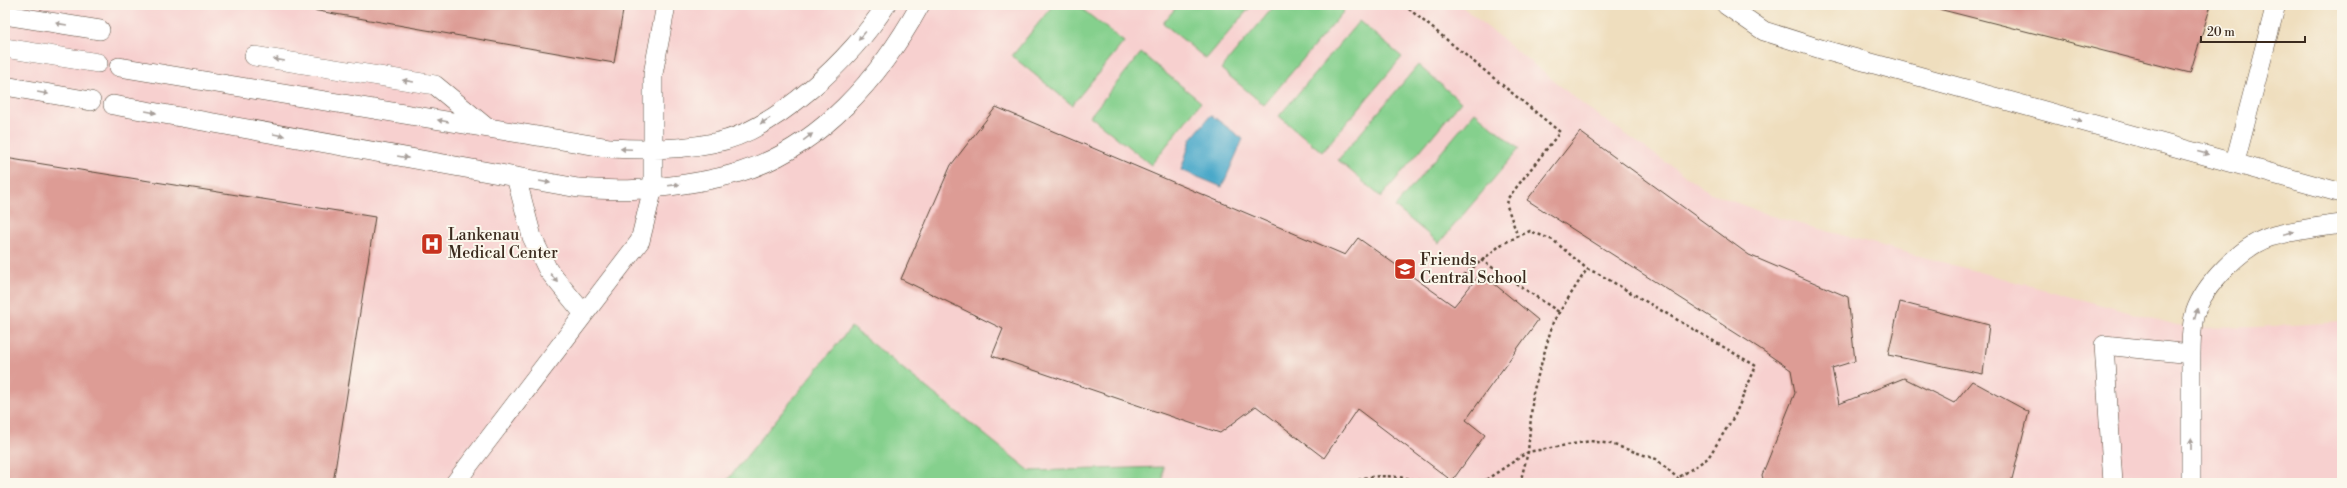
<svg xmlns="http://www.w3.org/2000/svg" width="2347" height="488" font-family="'Libre Bodoni',serif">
<rect width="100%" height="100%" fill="#fbf7ec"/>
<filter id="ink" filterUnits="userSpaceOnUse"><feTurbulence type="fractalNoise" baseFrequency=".025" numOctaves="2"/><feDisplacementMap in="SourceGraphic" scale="8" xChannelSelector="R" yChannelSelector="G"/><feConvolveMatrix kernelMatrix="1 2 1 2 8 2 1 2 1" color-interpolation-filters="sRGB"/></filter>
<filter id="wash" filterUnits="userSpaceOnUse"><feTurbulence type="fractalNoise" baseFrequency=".012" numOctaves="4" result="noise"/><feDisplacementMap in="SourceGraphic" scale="16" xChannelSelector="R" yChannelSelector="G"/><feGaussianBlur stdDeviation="0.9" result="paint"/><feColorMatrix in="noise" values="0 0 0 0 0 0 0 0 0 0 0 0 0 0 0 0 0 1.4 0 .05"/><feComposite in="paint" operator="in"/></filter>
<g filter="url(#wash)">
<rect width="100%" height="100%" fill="#efdebe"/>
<path fill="#f7d0cf" d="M5,5H1460L1585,106L1709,192L1771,216L2176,325L2201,328L2257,327L2342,322V483H5Z"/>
<path fill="#85d08d" stroke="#607d56" d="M1053,5H1077L1124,42L1072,105L1012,56Z
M1178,5H1252L1206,59L1163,23Z
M1275,5H1338L1344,11L1264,105L1221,69Z
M1359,21L1402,57L1322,152L1279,116Z
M1141,53L1201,102L1151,165L1090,116Z
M1418,65L1461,102L1381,197L1338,160Z
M1475,112L1519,149L1439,243L1395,207Z
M851,327L1030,471L1163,467V483H725Z"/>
<path fill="#4aa8c9" stroke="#426974" d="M1211,115L1243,139L1222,187L1181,170L1191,139Z"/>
<g id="blocks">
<path fill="#dd9c95" d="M284,5H624L614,63Z
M1923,5H2211L2190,73Z
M996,107L1345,255L1358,238L1454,306L1481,273L1538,320L1466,420L1485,435L1452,481L1357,409L1324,458L1256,406L1220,433L992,356L1003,329L901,279L951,165Z
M1580,132L1749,255L1848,297L1855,361L1832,368L1839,404L1904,378L1954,403L1972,381L2029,412L2011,483H1764L1762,475L1795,393L1791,370L1759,348L1527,200Z
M5,158L375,217L333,483H5Z
M1900,302L1989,325L1983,374L1888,355Z"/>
</g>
</g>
<g filter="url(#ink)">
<use href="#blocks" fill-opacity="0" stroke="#564536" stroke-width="1"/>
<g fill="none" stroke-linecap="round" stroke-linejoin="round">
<g stroke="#564536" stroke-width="20">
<path id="service" d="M1726,5L1764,31L1824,50L2342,193
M5,15L100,30
M5,48L98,63
M254,56L435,85L486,127
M119,67L610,148C644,150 679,150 713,143C775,132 853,57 886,5
M5,86L91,101
M113,105L578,188C599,189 621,191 642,189C675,186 708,182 740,172C820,148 881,76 920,5
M2235,162L2275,8
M516,177L532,237L548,270L584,314
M455,483L640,241L653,188V74L666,5
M2113,483L2104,345L2191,354
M2191,483C2191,447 2191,410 2191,374C2191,356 2190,329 2195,313C2204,285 2242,246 2270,237C2293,230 2318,227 2342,224"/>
</g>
<path stroke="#564536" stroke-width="2.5" stroke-dasharray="3 3" stroke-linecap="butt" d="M1404,5L1560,132L1508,198L1507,206L1518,237
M1481,260L1559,312
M1454,283L1502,244L1530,231L1553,240L1587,269L1599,274L1756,366L1735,415L1708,458L1678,478
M1353,483C1372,470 1412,479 1434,483
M1481,483L1528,452L1590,441L1611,444L1656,459L1683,483
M1520,483L1528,452L1533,393L1553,322L1587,269"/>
<use href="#service" stroke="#fff" stroke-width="19"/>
</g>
<defs><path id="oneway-solid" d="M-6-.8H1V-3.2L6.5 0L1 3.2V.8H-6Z"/></defs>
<g fill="#a79f9a">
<use href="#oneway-solid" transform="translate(61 24) rotate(-171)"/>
<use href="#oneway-solid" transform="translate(862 36) rotate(130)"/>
<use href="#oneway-solid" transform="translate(279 60) rotate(-171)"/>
<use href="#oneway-solid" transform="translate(408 81) rotate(-171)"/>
<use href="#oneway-solid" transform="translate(43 93) rotate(10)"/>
<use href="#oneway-solid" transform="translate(151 112) rotate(10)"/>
<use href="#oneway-solid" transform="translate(2077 120) rotate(15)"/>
<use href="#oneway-solid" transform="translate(443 121) rotate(-170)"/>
<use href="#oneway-solid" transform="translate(765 121) rotate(148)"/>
<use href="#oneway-solid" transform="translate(279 135) rotate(10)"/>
<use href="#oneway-solid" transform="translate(808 137) rotate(-36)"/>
<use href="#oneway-solid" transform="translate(626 149) rotate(-177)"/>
<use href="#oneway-solid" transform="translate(2203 153) rotate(15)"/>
<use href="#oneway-solid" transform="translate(403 157) rotate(10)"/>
<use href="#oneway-solid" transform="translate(545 182) rotate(10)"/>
<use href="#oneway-solid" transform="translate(674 185) rotate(-7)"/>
<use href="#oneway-solid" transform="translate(2289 233) rotate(-13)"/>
<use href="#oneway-solid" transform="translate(554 278) rotate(50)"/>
<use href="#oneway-solid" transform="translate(2196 314) rotate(-75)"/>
<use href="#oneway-solid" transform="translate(2191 444) rotate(-90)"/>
</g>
</g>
<defs>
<g id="hospital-square" transform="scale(1.15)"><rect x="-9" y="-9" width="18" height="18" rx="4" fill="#c8321e" stroke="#fbf7ec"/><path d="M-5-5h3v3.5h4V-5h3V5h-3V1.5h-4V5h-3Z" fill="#fff"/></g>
<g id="school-square" transform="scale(1.15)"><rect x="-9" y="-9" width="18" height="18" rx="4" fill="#c8321e" stroke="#fbf7ec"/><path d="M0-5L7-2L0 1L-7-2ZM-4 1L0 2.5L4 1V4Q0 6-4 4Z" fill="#fff"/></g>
</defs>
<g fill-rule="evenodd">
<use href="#hospital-square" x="432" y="244"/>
<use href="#school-square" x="1405" y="269"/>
</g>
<g text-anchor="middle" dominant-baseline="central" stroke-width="4" stroke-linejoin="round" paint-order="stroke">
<g font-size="16" fill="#3b2a1e" stroke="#fbf7ec" text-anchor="start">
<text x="448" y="235">Lankenau<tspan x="448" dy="18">Medical Center</tspan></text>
<text x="1420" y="260">Friends<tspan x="1420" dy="18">Central School</tspan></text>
</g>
</g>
<rect width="2347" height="488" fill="none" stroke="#fbf7ec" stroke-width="20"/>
<path d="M2201 36v6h104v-6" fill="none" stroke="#3b2a1e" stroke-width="2"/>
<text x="2207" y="36" font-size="12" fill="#3b2a1e" stroke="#fbf7ec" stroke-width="3" paint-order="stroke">20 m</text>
</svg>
